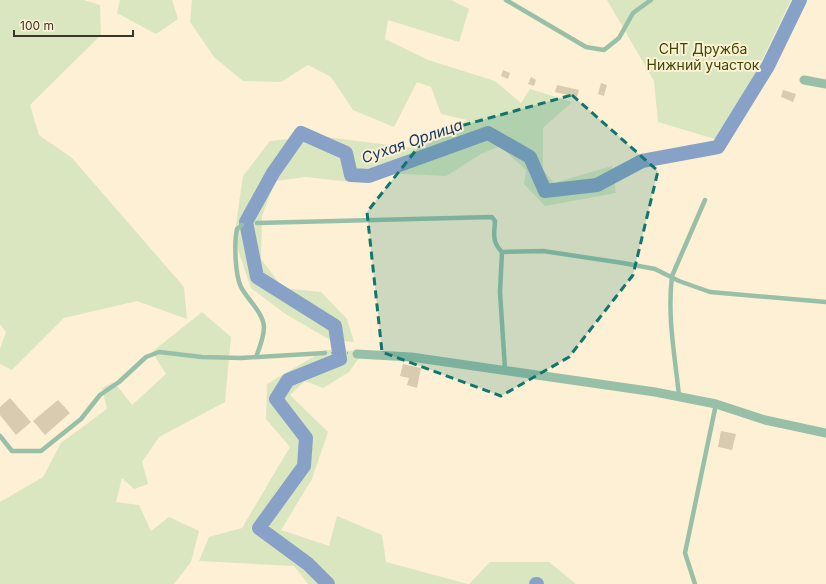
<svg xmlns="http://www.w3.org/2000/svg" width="826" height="584" font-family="Inter,sans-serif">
<rect width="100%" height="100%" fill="#fdf0d4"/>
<path fill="#dae6bf" d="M0,0H84L100,5L101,35L30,105L39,135L72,158L184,287L187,319L137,301L64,318L12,370L0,364V349L6,332L0,324Z
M120,0H172L178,19L156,34L117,13Z
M192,0H451L469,9L459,42L388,20L385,39L428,60L495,81L521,103L530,89L572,102L543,128V170L554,183L612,166L616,193L545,206L524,184L526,170L500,146L481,154L446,176L381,173L350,182L306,177L275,181L262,216L261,259L283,288L321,292L347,319L354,342L330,340L284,313L251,288L234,238L243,176L270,141L318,136L421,149L467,120L441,114L431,87L417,82L394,127L353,110L331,77L308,65L281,82L243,81L214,57L190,22Z
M607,0H791L745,95L715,139L658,122L654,81Z
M202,312L231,337L225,402L159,437L142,462L148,484L134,489L122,478L116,502L139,505L151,531L169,517L199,531L191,562L174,584H0V502L43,477L61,443L107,409L102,388L114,382L132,405L166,374L152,352Z
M325,350L364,351L349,372L323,388L305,381L290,395L328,432L312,479L281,530L329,546L337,516L382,535L386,562L468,584H308L294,566L199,561L209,537L242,528L290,447L266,419L267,384Z
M490,562H549L576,584H469Z"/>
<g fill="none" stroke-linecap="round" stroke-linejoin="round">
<path stroke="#87a2c6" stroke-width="14" d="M328,584L308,564L259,528L304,466L306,438L276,399L288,380L340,359L335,326L257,277L246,222L273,173L301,133L346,153L351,175L369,176L488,133L530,157L545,191L597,185L642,161L718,147L768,66L800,0
M536,584H537"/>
</g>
<path fill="#d8cbb0" d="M503,70L510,73L508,79L501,76Z
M531,77L536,80L534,86L528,84Z
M601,83L607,85L604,96L598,94Z
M557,85L579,90L577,97L555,92Z
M783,90L796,94L793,102L781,97Z
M403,364L421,368L417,388L407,385L409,378L400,376Z
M10,398L31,422L16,435L0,415V407Z
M58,400L70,413L45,435L33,421Z
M721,431L736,434L732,450L718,447Z"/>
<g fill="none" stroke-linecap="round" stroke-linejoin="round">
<path stroke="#a19884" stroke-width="1.5" stroke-dasharray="1 3" stroke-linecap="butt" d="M331,353H349"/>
<path stroke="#98c0a9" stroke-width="4.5" d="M506,0L586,47L604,50L619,38L633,13L651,0
M257,223L492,217L495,221C494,235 492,242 502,252L543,251L623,263L655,269L679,281L710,292L826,302
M242,225L237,229C234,242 235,275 241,287C247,299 263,312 264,327C264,337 260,347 256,357
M502,252L500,292L505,369
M679,396C675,356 667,316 672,276L705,200
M0,436L12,451H41L81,419L100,395L119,382L146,357L159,352L202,357L241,358L325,353
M695,584L685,553L716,404"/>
<path stroke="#98c0a9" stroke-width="9" d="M804,80L826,84
M357,354L411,357L655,392L716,404L765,420L826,433"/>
</g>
<path fill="#0f766e" fill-opacity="0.2" stroke="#0f766e" stroke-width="3" stroke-dasharray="8 5" stroke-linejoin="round" d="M572,95L658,171L633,275L569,357L501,396L382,352L367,212L428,135Z"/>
<g text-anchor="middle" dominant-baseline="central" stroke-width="4" stroke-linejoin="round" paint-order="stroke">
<g font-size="14" fill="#3a4800" stroke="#fdf0d4">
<text x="703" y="48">СНТ Дружба<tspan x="703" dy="16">Нижний участок</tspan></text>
</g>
<g font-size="15" font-style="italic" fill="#133866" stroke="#fdf0d4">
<text transform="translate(412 141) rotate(-19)">Сухая Орлица</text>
</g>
</g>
<path d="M14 30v6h119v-6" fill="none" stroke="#3a352a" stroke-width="2"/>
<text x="20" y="30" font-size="12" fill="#3a352a" stroke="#fdf0d4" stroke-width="3" paint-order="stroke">100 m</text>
</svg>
